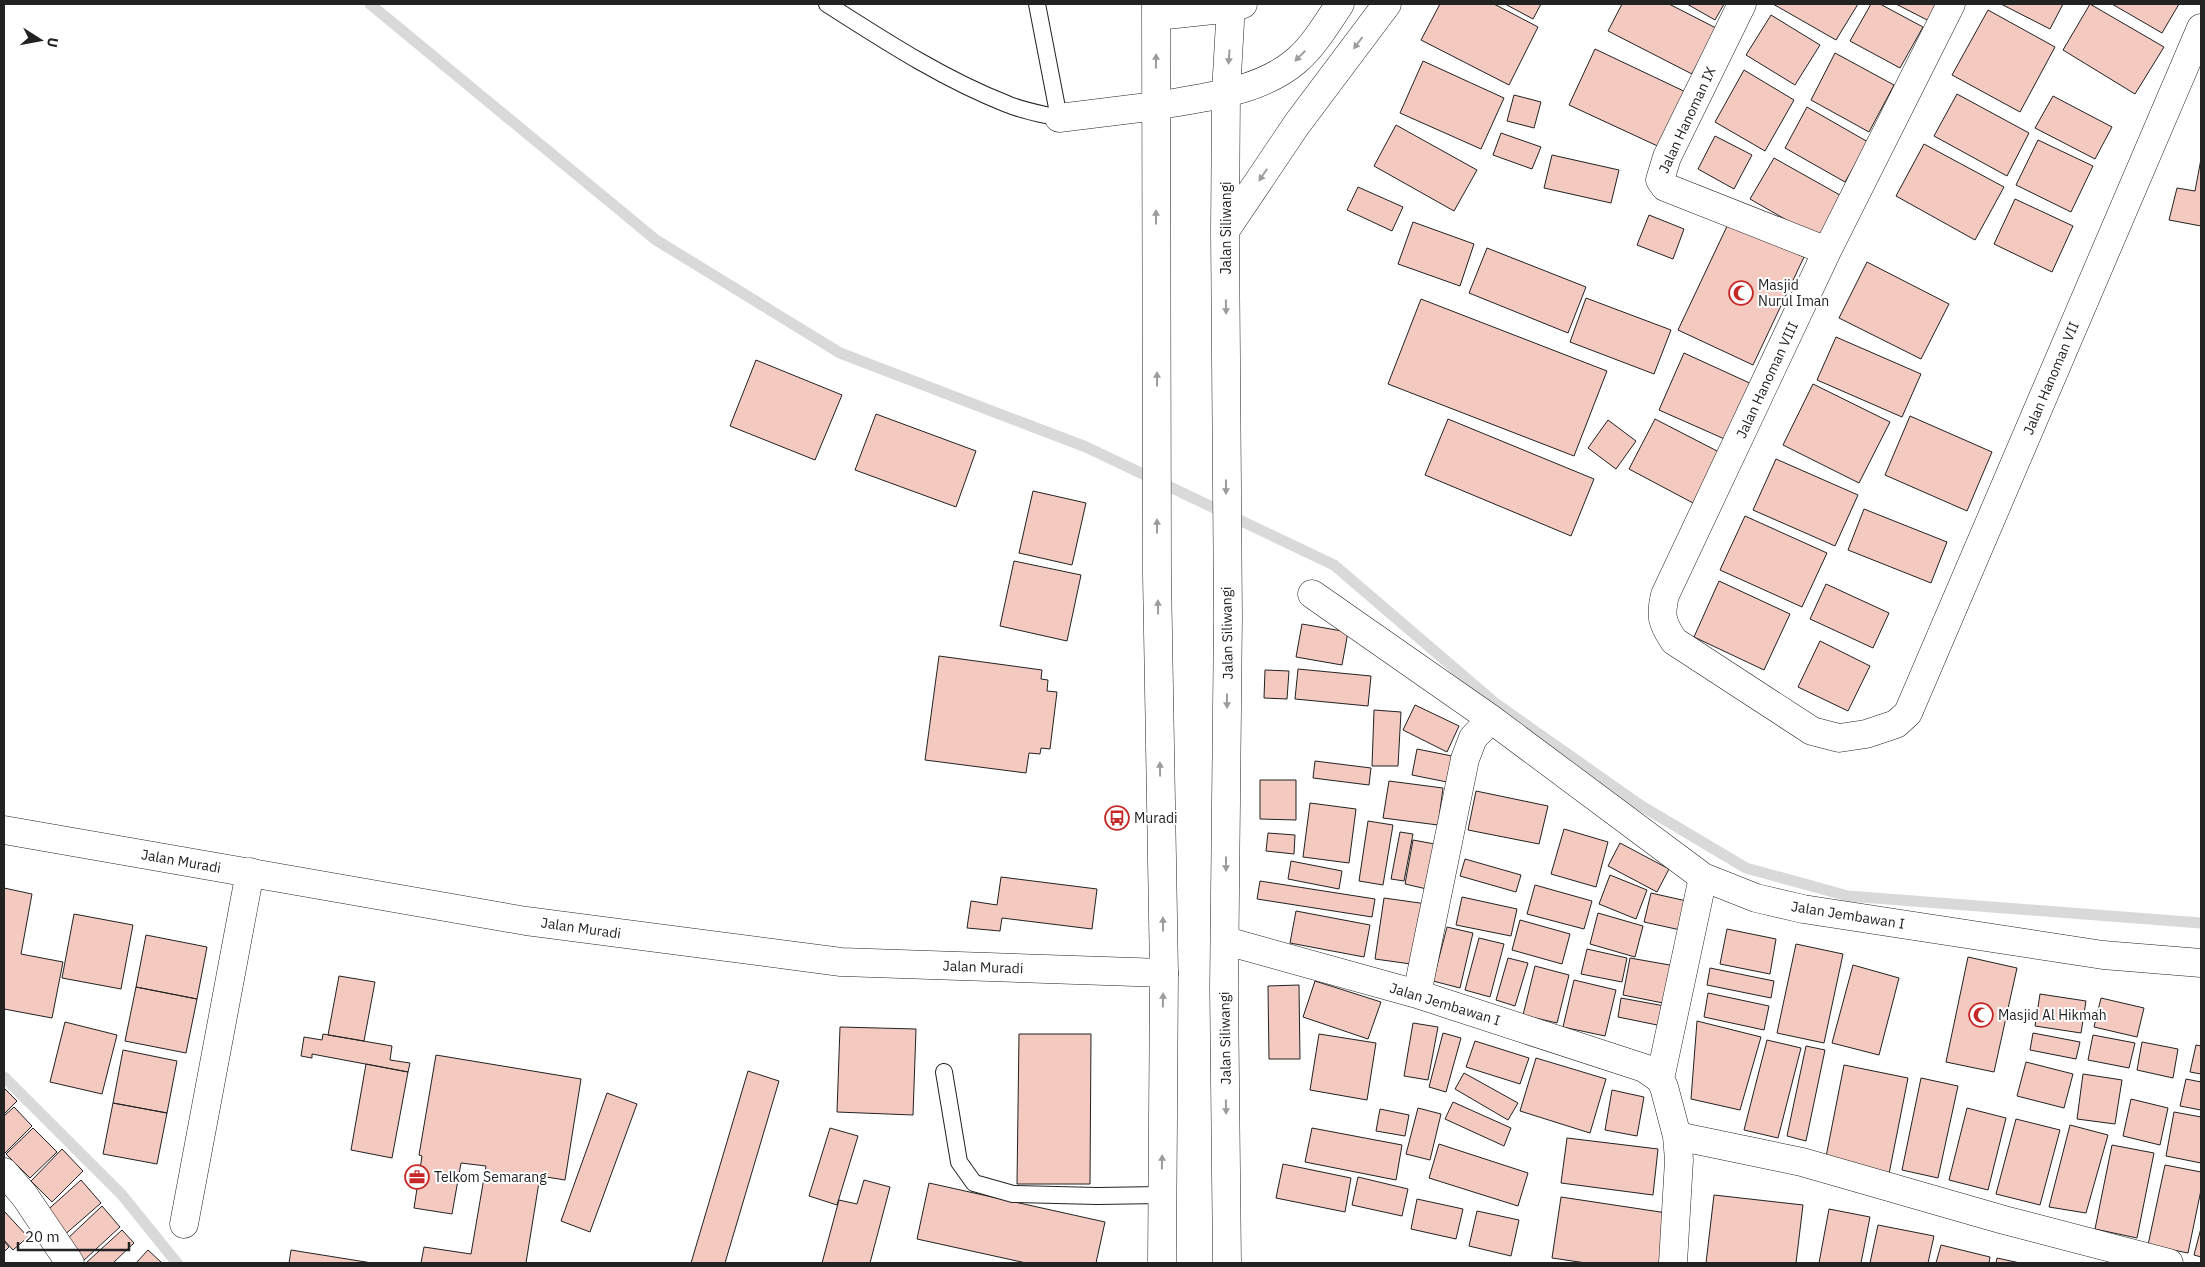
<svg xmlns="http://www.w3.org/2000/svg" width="2205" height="1267" font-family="'IBM Plex Sans',sans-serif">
<rect width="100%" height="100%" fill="#fff"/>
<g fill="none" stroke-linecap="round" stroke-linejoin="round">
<path stroke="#d9d9d9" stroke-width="11" d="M370,4L656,240L840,353L1086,447L1334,565L1495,703L1640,805L1746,868L1848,896L2201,923
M4,1077L122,1195L177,1263"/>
</g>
<path fill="#f3c9c0" stroke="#222" d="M1440,4H1494L1538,27L1509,85L1421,40Z
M1505,4H1541L1533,19Z
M1622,4H1669L1716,28L1692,74L1608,31Z
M1687,4H1724L1715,20Z
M1773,4H1858L1836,40Z
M1871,4H1880L1923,27L1900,68L1850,41Z
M1896,4H1941L1931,22Z
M2001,4H2063L2050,29Z
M2090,4L2164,47L2135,94L2063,50Z
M2112,4H2179L2162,33Z
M1988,10L2055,47L2020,112L1952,75Z
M1771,15L1820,45L1795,85L1746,55Z
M1595,49L1690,94L1664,149L1569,105Z
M1835,53L1894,85L1869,132L1811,100Z
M1423,61L1504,98L1481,149L1400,113Z
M1744,70L1794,100L1765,151L1715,122Z
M1957,94L2029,133L2007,176L1934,136Z
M1514,95L1541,102L1534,128L1507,121Z
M2053,96L2112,127L2095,159L2035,128Z
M1807,107L1868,142L1845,182L1785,148Z
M1396,125L1477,170L1454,211L1374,166Z
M1501,133L1541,147L1532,169L1493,155Z
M1715,136L1752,155L1734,189L1698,169Z
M2038,140L2093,166L2071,212L2016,185Z
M1924,144L2004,187L1975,240L1896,196Z
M1552,155L1619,170L1611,203L1544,188Z
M1774,158L1847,199L1823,241L1750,199Z
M2201,159V226L2169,220L2177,188L2195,191Z
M1358,187L1403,207L1392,231L1347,210Z
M2015,199L2073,226L2052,272L1994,244Z
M1649,215L1684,229L1673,259L1637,245Z
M1413,222L1474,244L1460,286L1398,264Z
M1729,222L1804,257L1753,365L1678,330Z
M1487,248L1586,287L1568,333L1469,293Z
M1867,262L1949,304L1921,359L1839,318Z
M1586,298L1671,330L1654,374L1570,342Z
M1421,299L1607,371L1574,456L1388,384Z
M1836,337L1921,374L1902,417L1817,380Z
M1684,353L1754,385L1729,441L1659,410Z
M756,360L842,395L815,460L730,426Z
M1813,384L1890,422L1859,483L1783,445Z
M876,414L976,451L956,507L855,470Z
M1910,416L1992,452L1967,511L1885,475Z
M1448,419L1594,479L1571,536L1425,475Z
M1655,419L1719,452L1693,503L1629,469Z
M1608,420L1636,441L1616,469L1588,448Z
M1776,459L1858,495L1835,546L1753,510Z
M1033,491L1086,503L1072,565L1019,553Z
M1864,509L1947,542L1931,583L1848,550Z
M1745,516L1827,553L1802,607L1720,570Z
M1014,561L1081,575L1067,641L1000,626Z
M1719,581L1790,614L1764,670L1694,637Z
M1826,584L1889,613L1873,648L1810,619Z
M1302,624L1348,632L1342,665L1296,657Z
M1820,641L1870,666L1848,711L1798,687Z
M939,656L1042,670L1041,679L1048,680L1047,691L1057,692L1050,749L1041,748L1040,754L1029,753L1026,773L925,760Z
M1298,669L1371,676L1368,706L1295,699Z
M1265,670L1289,671L1287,699L1264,698Z
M1415,705L1459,726L1447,752L1403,730Z
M1374,710L1401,712L1398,766H1372Z
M1417,749L1452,756L1447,782L1412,775Z
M1315,761L1371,768L1369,785L1313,778Z
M1260,780H1296V820L1260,819Z
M1389,781L1443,788L1438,825L1383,818Z
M1476,791L1548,806L1539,844L1468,830Z
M1310,803L1356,809L1349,863L1303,857Z
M1368,821L1393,825L1383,885L1359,881Z
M1564,829L1608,842L1596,887L1551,874Z
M1400,832L1413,834L1404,881L1391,879Z
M1268,833L1295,835L1294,854L1266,851Z
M1413,840L1440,845L1431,890L1405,884Z
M1620,843L1669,869L1657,892L1608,866Z
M1465,859L1521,875L1516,892L1460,876Z
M1291,861L1342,871L1339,889L1288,879Z
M1610,875L1647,890L1636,919L1599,904Z
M1001,877L1097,889L1092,929L1002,918L1000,931L967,928L971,901L997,905Z
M1260,881L1375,899L1372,917L1257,899Z
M1535,885L1592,901L1584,929L1527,914Z
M4,888L32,894L21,954L63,962L52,1018L4,1009Z
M1651,893L1691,902L1685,931L1644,922Z
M1462,897L1517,909L1511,936L1456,925Z
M1384,898L1427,904L1418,965L1375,959Z
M1296,911L1370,925L1364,957L1290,943Z
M1598,913L1643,926L1635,957L1590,944Z
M74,914L133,925L121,989L62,978Z
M1520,920L1570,934L1562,964L1512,950Z
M1447,927L1473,933L1460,988L1433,981Z
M1727,929L1776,939L1770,974L1720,964Z
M146,935L207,947L197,999L136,987Z
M1479,938L1504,944L1490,997L1465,990Z
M1796,944L1843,954L1824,1043L1777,1033Z
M1587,949L1627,958L1622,982L1581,974Z
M1968,957L2017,968L1994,1072L1946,1062Z
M1508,958L1528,963L1515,1006L1496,1000Z
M1630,958L1681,967L1673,1005L1623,995Z
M1853,965L1899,978L1879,1055L1832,1043Z
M1535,966L1569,975L1557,1023L1523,1015Z
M1710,968L1774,981L1771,998L1707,985Z
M339,976L375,982L364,1041L328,1035Z
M1574,980L1616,990L1605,1036L1563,1027Z
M1315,981L1381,1002L1368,1039L1303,1017Z
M1299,985L1300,1059H1269L1268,986Z
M136,987L197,999L186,1053L125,1041Z
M1708,993L1769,1006L1764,1030L1704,1017Z
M2040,994L2086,1001L2081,1033L2035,1026Z
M1621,998L1670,1007L1667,1027L1618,1017Z
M2101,998L2144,1008L2137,1037L2094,1027Z
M1697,1021L1761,1037L1740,1110L1691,1099Z
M65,1022L117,1035L102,1094L50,1082Z
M1413,1023L1438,1027L1428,1080L1404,1076Z
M840,1027L916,1029L913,1115L837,1112Z
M1443,1033L1461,1038L1446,1092L1429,1087Z
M2033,1033L2080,1042L2076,1059L2030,1050Z
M323,1034L392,1046L390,1060L410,1063L408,1072L312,1054V1058L301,1056L304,1037L322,1040Z
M1019,1034H1091L1090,1184H1017Z
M1319,1034L1376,1043L1367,1100L1310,1090Z
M2093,1035L2135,1043L2129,1068L2088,1060Z
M1767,1040L1801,1048L1778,1138L1744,1130Z
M1475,1041L1529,1058L1520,1084L1466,1067Z
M2142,1042L2178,1049L2173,1078L2137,1070Z
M2196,1045L2201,1046V1074L2190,1072Z
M1806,1046L1825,1050L1806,1141L1787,1136Z
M123,1050L177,1061L167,1113L113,1103Z
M436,1055L581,1079L565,1180L540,1176L526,1263H421L424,1247L471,1254L486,1166L461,1163L452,1214L414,1208L422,1156L419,1155Z
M1536,1058L1606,1079L1590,1133L1520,1111Z
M2026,1062L2073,1074L2064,1108L2017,1096Z
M366,1064L408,1072L392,1158L351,1150Z
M1844,1065L1908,1078L1888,1179L1824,1167Z
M748,1071L779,1081L725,1263H691Z
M1464,1073L1518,1103L1508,1120L1455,1089Z
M2083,1074L2122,1080L2115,1124L2077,1119Z
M1921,1078L1958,1086L1938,1178L1902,1170Z
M2186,1079L2201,1082V1110L2180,1106Z
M4,1088L17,1101L4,1114Z
M1612,1090L1644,1097L1637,1136L1605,1130Z
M607,1093L637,1104L590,1232L561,1221Z
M2131,1099L2168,1108L2160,1145L2123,1136Z
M1453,1102L1511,1128L1504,1146L1445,1119Z
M113,1103L167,1113L157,1164L103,1154Z
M14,1107L32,1126L4,1154V1116Z
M1418,1108L1441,1114L1430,1160L1406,1154Z
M1967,1108L2006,1118L1988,1190L1949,1180Z
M1380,1109L1409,1115L1405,1136L1376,1131Z
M2174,1112L2201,1117V1163L2166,1156Z
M2016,1119L2060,1130L2040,1205L1996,1194Z
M2070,1125L2108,1135L2086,1213L2049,1207Z
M33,1128L57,1152L30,1178L6,1154Z
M830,1128L858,1136L837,1205L809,1196Z
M1312,1128L1402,1145L1396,1180L1305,1162Z
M1567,1138L1658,1149L1653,1195L1561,1183Z
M1439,1144L1528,1173L1518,1206L1429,1178Z
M2112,1145L2154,1153L2137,1238L2095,1229Z
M62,1149L83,1171L52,1202L31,1181Z
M1283,1164L1351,1178L1345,1212L1276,1198Z
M2165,1165L2201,1172V1190L2188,1253L2148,1245Z
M1358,1177L1408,1189L1402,1216L1352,1205Z
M81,1180L101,1203L62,1237L42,1215Z
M864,1180L890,1187L870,1263H822L839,1200L857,1204Z
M929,1183L1105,1222L1096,1263H1026L917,1239Z
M1714,1195L1803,1205L1796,1263H1706Z
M1561,1197L1667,1213L1659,1263H1586L1552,1258Z
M1417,1199L1463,1209L1456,1239L1411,1229Z
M102,1206L120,1227L83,1261L65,1241Z
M1829,1209L1870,1217L1861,1263H1819Z
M4,1211L28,1237L13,1250L4,1240Z
M1477,1211L1519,1220L1511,1256L1469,1246Z
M1878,1225L1934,1236L1928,1263H1870Z
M2201,1228V1257L2194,1255Z
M122,1230L134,1243L113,1263H86Z
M4,1241L9,1247L4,1252Z
M1941,1245L1990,1257L1989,1263H1936Z
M148,1250L162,1263H136Z
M291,1250L372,1263H289Z
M1997,1258L2020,1263H1996Z"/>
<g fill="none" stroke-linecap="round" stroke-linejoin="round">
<g stroke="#222" stroke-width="18">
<path id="service" d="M827,4C885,41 943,79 1007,104C1023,111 1042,114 1059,118L1037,4
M944,1072L959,1162L974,1183L1013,1194L1097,1196L1161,1195"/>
</g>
<g stroke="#222" stroke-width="29">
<path id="minor" d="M1742,4L1667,157L1660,180L1665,187L1827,251
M1951,4L1827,251L1665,595C1660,616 1662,623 1674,641L1812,731L1839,738L1866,734L1896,724L1908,713L2201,28
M1059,118L1156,106
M1312,594L1491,719L1703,877L1756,898L1803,909L2103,955L2201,963
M1226,941L1417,994L1644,1068L1660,1079L1664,1087L1677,1136L1679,1160L1673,1263
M1417,994L1465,759L1473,738L1491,719
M1660,1079L1703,877
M1677,1136L1802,1162L2004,1220L2169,1263
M4,1172L24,1195L70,1263
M184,1224L250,872"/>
</g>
<g stroke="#222" stroke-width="29">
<path id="tertiary" d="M1157,16L1232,8L1243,4
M1156,106C1202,97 1259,93 1296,61C1314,46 1327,23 1340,4
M4,830L526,921L841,962L1164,973"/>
</g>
<g stroke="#222" stroke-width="29">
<path id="trunk" d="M1156,4L1157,575L1164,973L1162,1263
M1225,231L1297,124L1387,4
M1227,1263L1224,988L1228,617L1225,231L1226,93L1231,4"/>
</g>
<use href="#service" stroke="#fff" stroke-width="16"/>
<use href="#minor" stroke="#fff" stroke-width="28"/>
<use href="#tertiary" stroke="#fff" stroke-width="28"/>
<use href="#trunk" stroke="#fff" stroke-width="28"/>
</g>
<defs><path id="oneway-solid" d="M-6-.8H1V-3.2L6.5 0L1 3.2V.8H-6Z" transform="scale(1.25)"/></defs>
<g fill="#9c9c9c">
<use href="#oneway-solid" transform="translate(1358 43) rotate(127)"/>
<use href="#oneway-solid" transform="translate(1300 56) rotate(135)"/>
<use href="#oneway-solid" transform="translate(1229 57) rotate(94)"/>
<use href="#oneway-solid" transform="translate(1156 61) rotate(-89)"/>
<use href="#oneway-solid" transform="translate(1263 175) rotate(124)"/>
<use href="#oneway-solid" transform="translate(1156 217) rotate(-90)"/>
<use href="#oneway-solid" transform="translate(1226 307) rotate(89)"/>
<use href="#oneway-solid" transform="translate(1157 379) rotate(-90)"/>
<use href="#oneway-solid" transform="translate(1226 487) rotate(90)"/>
<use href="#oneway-solid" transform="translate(1157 526) rotate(-90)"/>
<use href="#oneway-solid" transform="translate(1158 607) rotate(-91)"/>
<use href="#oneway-solid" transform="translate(1227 701) rotate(90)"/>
<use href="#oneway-solid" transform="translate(1160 769) rotate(-91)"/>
<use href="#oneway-solid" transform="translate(1226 864) rotate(90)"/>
<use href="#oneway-solid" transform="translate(1163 924) rotate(-91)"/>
<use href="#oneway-solid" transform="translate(1163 1000) rotate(-89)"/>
<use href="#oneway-solid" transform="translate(1226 1107) rotate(89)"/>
<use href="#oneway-solid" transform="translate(1162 1162) rotate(-89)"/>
</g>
<defs>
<g id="mosque-ring" transform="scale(1.25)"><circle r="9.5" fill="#fff" stroke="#c62828" stroke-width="1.5"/><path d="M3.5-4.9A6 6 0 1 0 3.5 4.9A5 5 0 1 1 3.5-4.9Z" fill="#c62828"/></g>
<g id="bus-ring" transform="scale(1.25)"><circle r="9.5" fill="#fff" stroke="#c62828" stroke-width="1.5"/><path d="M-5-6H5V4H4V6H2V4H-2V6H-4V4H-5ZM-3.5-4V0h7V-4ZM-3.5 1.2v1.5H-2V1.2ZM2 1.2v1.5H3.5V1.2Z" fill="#c62828"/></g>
<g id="office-ring" transform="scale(1.25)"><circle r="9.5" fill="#fff" stroke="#c62828" stroke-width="1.5"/><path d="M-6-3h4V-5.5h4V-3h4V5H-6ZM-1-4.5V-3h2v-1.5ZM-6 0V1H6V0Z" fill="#c62828"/></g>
</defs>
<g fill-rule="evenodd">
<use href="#mosque-ring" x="1741" y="293"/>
<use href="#bus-ring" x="1117" y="818"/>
<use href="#mosque-ring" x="1981" y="1015"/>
<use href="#office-ring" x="417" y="1177"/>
</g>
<g text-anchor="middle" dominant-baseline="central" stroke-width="4" stroke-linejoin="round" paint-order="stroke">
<g font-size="14" fill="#222" stroke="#fff">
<text transform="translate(1687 120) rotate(-65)">Jalan Hanoman IX</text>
<text transform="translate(1226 228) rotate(-90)">Jalan Siliwangi</text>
<text transform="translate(2051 378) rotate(-67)">Jalan Hanoman VII</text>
<text transform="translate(1767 380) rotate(-65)">Jalan Hanoman VIII</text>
<text transform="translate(1227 633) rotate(-91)">Jalan Siliwangi</text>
<text transform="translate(181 861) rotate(10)">Jalan Muradi</text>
<text transform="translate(1848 915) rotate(9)">Jalan Jembawan I</text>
<text transform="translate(581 928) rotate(8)">Jalan Muradi</text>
<text transform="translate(983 967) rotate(2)">Jalan Muradi</text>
<text transform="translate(1445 1004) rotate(17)">Jalan Jembawan I</text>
<text transform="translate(1225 1038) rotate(-91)">Jalan Siliwangi</text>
</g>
<g font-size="14" fill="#222" stroke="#fff" text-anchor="start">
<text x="1758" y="285">Masjid<tspan x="1758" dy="16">Nurul Iman</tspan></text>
<text x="1134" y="818">Muradi</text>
<text x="1998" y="1015">Masjid Al Hikmah</text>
<text x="434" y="1177">Telkom Semarang</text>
</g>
</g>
<rect width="2205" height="1267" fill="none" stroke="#222222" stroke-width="10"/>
<g transform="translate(40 40) rotate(101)" stroke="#ffffff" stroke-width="4" paint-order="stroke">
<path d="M0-4L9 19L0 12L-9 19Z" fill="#222222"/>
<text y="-8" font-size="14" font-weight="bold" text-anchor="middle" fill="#222222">U</text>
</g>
<path d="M18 1242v8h111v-8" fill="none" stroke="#222222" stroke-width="2.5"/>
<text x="25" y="1242" font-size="15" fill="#222222" stroke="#ffffff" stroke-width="4" paint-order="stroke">20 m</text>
</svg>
